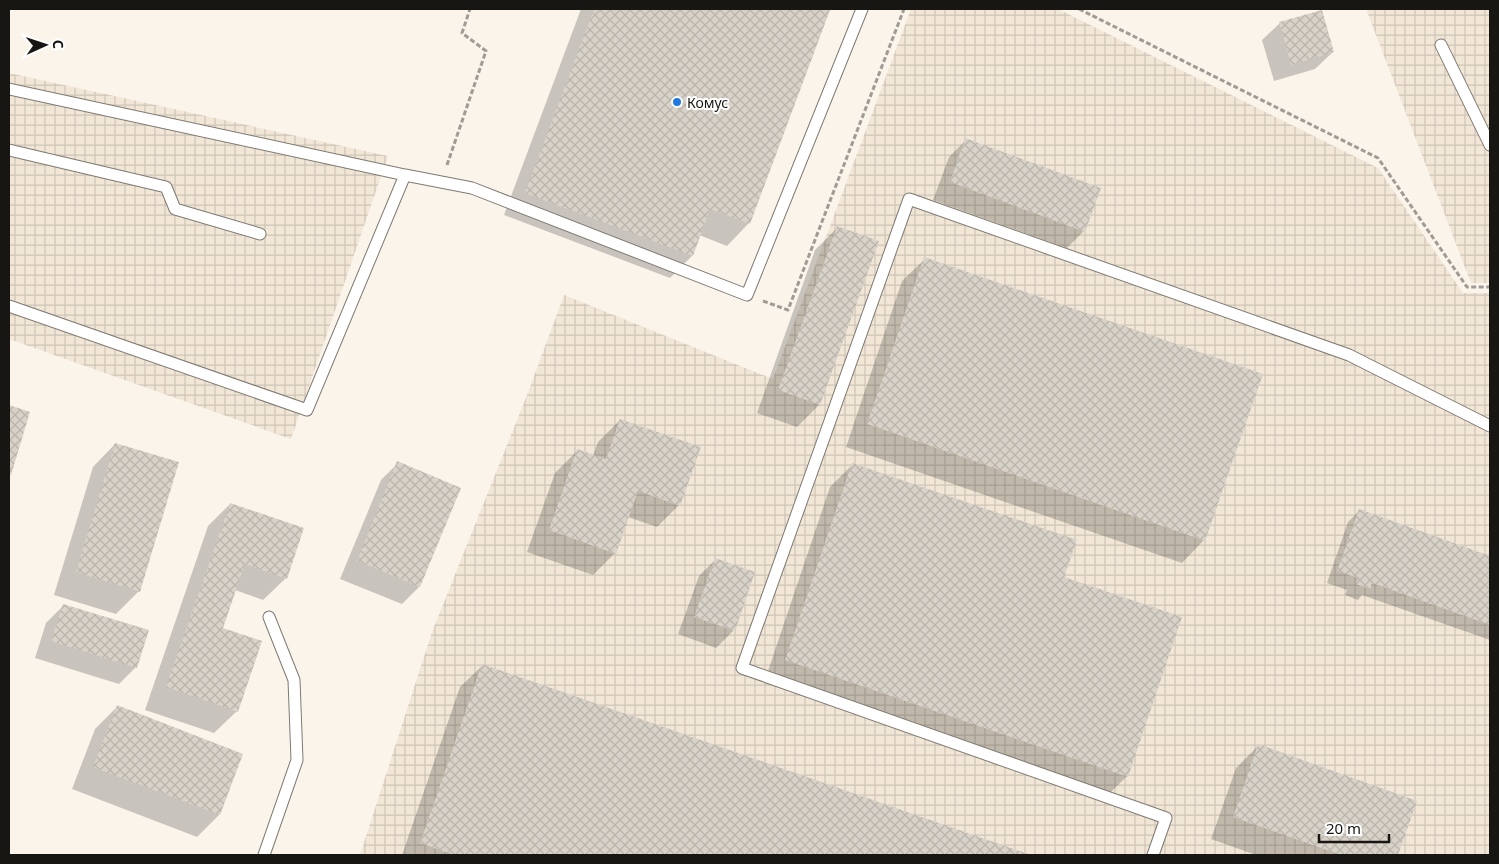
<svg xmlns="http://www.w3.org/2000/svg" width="1499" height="864" font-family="'Noto Sans',sans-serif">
<defs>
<pattern id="industrial-grid" width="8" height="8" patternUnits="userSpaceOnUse" patternTransform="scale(1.25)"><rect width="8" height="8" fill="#f2e7d7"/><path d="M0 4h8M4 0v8" fill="none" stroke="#cfc5b8"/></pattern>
<pattern id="building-cross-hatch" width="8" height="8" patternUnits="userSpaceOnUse" patternTransform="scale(1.25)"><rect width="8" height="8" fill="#d8d2c9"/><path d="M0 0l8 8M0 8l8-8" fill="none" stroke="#b9b4ac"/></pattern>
</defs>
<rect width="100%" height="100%" fill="#fbf4eb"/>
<path fill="url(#industrial-grid)" d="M911,9H1058L1378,168L1463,293H1490V855H360L432,632L527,395L564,295L773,379Z
M1366,9H1490V283H1471Z
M9,73L388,156L291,439L9,339Z"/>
<path fill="#0003" d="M581,9H822L828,11L749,223L727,246L699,235L692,256L670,278L504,215Z
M1280,23L1333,52L1315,69L1274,81L1262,40Z
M966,140L1084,231L1067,248L933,200L949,157Z
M838,227L819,405L797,427L757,413L815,250Z
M925,259L1204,540L1182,563L846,447L902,281Z
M9,406L29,412L9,476Z
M620,420L679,505L657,527L628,517L615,553L593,575L527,552L555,473L577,451L593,456L598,442Z
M115,444L139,591L116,614L54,595L93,467Z
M398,463L459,488L419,587L402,604L340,579L381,480Z
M852,465L1127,776L1105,798L764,683L830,487Z
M230,504L286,578L263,600L235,590L222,629L237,711L214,733L145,710L208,526Z
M1359,511L1490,557V640L1362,595L1358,600L1345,595L1347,590L1327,583L1348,522Z
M716,559L754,573L733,631L716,648L678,634L699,576Z
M63,606L136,667L119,684L35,658L46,623Z
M483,665L1028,855H402L460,687Z
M117,707L242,754L219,815L197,837L72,789L95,729Z
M1258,746L1415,801L1396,855H1256L1211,839L1236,768Z"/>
<path fill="url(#building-cross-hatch)" d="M594,9H826L830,10L750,224L710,209L693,256L525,193Z
M1322,10L1334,52L1291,65L1279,22Z
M965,138L1101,188L1085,232L950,182Z
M837,226L879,241L820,405L778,390Z
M924,257L1263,374L1205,541L867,424Z
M9,405L30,412L11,475H9Z
M620,419L701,447L680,506L638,491L616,554L549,530L577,449L606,459Z
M115,443L179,462L140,592L76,572Z
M397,461L461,488L420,587L357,561Z
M852,463L1077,540L1064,577L1182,617L1128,777L785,660Z
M230,503L304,528L287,579L245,564L223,628L262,641L238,712L166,687Z
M1359,509L1490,556V625L1372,583L1370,589L1356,584L1358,578L1337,571Z
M715,558L755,572L735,631L694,617Z
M63,604L149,630L137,668L51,641Z
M482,664L1031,855H454L420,843Z
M117,705L243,754L220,815L93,767Z
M1258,744L1417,801L1398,855H1341L1233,817Z"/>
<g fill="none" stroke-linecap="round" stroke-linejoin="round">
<g stroke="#7e7971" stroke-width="13">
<path id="service" d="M1441,45L1490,145
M9,89L405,175L472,188L747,295L862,9
M9,150L166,187L175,209L260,234
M9,306L307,410L405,175
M264,855L297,760L294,680L269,617
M1153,855L1166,818L742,668L909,199L1349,355L1490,426"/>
</g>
<path stroke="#a09b95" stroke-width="3" stroke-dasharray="5 2.5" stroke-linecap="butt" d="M1079,9L1378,158L1467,287H1490
M447,165L486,51L462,33L470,9
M763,301L788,310L904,9"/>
<use href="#service" stroke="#fff" stroke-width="11"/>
</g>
<circle fill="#1d78e1" stroke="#fff" stroke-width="2" cx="677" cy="102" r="5"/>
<g text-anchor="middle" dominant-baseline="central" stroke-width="4" stroke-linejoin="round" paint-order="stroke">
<g font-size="14" fill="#181613" stroke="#fff" text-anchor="start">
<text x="687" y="102">Комус</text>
</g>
</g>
<rect width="1499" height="864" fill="none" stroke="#181613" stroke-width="20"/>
<g transform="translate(45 45) rotate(87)" stroke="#ffffff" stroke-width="4" paint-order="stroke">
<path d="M0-4L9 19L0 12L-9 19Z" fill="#181613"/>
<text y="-8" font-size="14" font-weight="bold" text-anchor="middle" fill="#181613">С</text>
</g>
<path d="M1319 834v8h70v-8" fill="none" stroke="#181613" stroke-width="2.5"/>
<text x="1326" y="834" font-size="15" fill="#181613" stroke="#ffffff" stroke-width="4" paint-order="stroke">20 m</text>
</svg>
